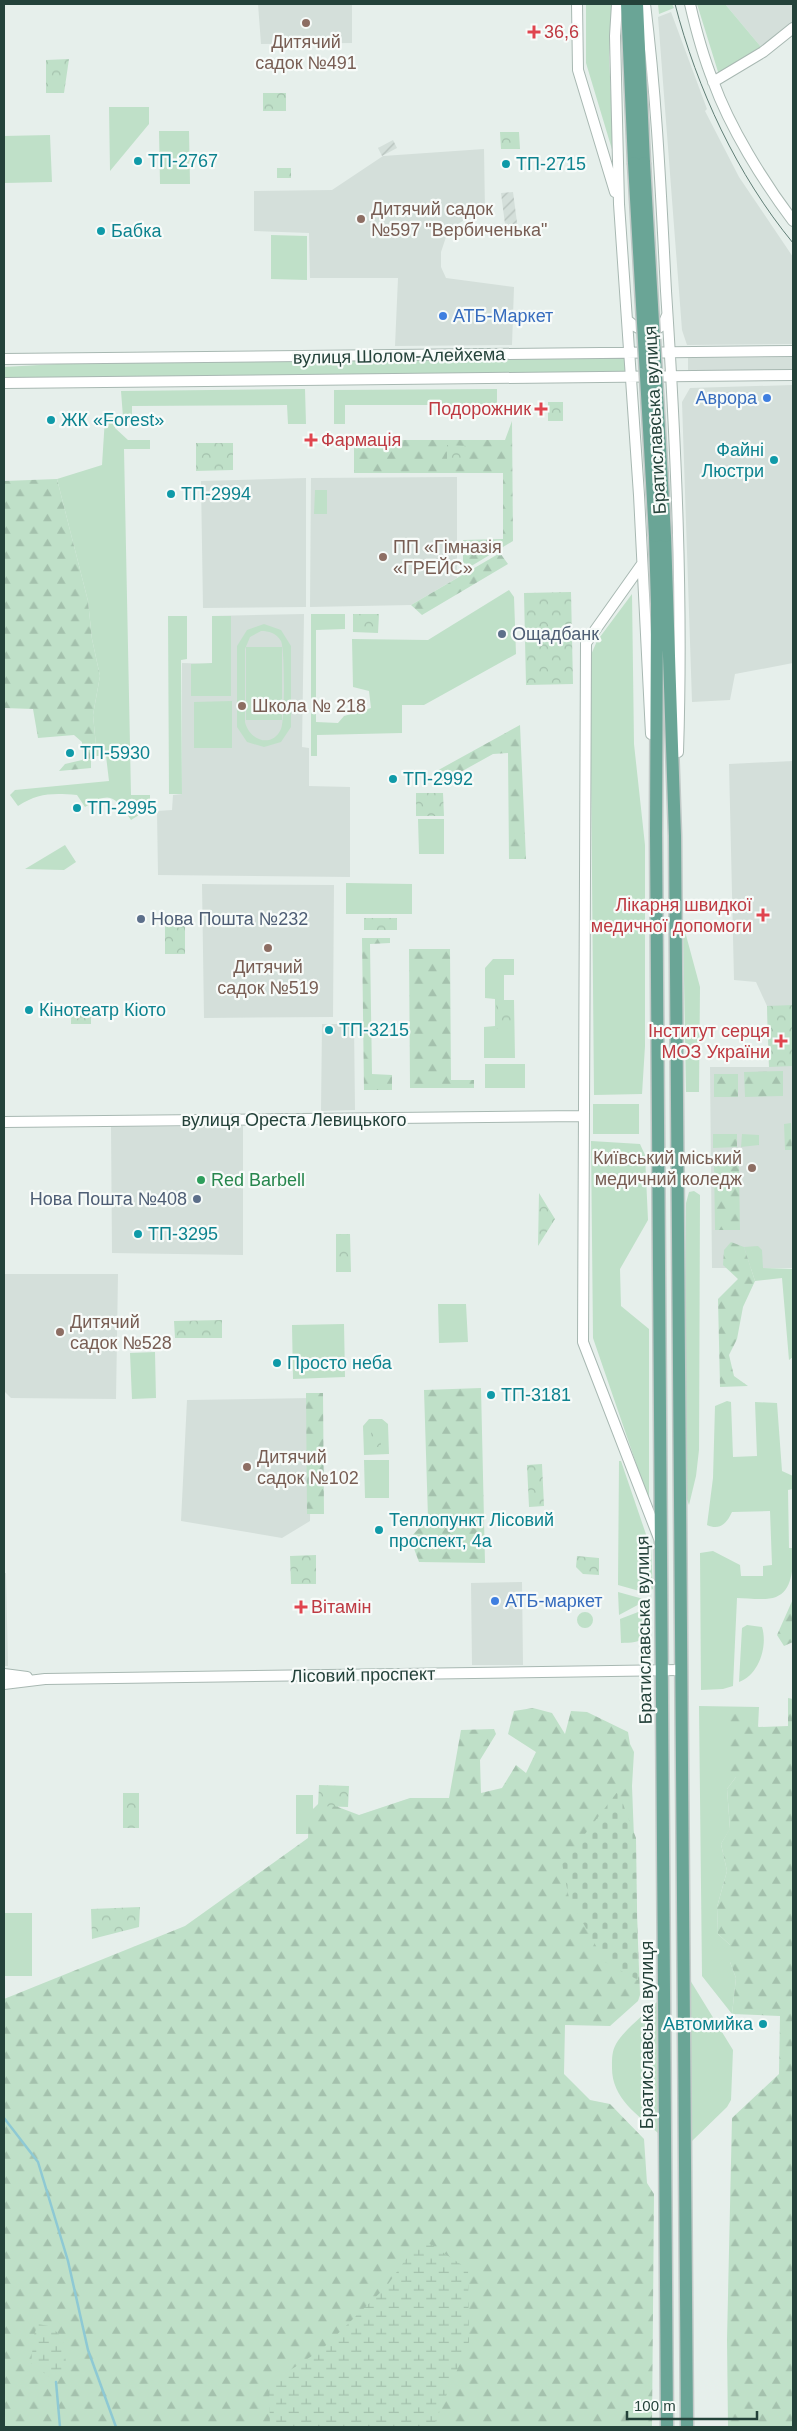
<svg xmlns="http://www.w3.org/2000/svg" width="797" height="2431" font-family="Arial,sans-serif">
<defs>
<pattern id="industrial-furrows" width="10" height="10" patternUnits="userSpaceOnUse" patternTransform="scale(1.25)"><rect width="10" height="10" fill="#d4dfda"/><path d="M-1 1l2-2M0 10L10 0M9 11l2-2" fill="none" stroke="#b6c1bc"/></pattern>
<pattern id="forest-firs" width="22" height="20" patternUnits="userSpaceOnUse" patternTransform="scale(1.25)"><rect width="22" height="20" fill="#bfe0c8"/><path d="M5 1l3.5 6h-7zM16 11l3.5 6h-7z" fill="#a4c1ad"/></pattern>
<pattern id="wetland-marsh" width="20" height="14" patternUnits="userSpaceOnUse" patternTransform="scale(1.25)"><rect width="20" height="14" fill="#bfe0c8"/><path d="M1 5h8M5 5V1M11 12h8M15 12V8" fill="none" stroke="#a4c1ad"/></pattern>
<pattern id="cemetery-stones" width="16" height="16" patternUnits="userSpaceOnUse" patternTransform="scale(1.25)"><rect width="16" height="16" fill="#bfe0c8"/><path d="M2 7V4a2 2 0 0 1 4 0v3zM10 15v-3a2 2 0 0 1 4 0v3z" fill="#a4c1ad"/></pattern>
<pattern id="park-crowns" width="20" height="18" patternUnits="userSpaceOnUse" patternTransform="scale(1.25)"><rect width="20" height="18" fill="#bfe0c8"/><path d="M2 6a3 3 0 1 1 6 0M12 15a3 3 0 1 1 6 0" fill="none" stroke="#a4c1ad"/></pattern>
</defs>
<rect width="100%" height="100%" fill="#e6efeb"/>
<path fill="#d4dfda" d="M258,4H352V43L261,44Z
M725,4H793V22L761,47Z
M671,12L707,109L705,111L739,177L793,257V344L687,345L682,330L658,17Z
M484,149L485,212L476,213L458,224L446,237L441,252V267L446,278L514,287L512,345L395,346L398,278H310L309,233L254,231V191L332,190L383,156Z
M793,357V372L688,370V358Z
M793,385V663L735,674L730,700L692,702L682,402L690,388Z
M457,477V578L411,605L310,607L311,478Z
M306,478V607L203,608L201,481Z
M304,614L302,747L309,748V786L350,787V877L158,875L157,811L172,810L173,795L182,794V663L212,664V616Z
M793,761V1268H712L710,1067H769L767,1006L756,982L734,980L729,764Z
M202,884L334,885L333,1017L204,1018Z
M322,1024H354L355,1110L321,1111Z
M243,1126V1255L112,1253L111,1127Z
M4,1274H118L116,1399L11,1398L4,1391Z
M311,1398L310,1521L282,1538L181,1521L187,1400Z
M4,1573H6L8,1666H4Z
M522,1582L523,1665H472L471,1583Z"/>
<path fill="url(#industrial-furrows)" d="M393,140L397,148L382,156L378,148Z
M513,192L518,230L506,232L501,193Z"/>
<path fill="#bfe0c8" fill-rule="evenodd" d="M586,4H612L609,57L614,156L586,63Z
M658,4H672L674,8L659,14Z
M697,4H725L761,47L719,75Z
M109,107H149V124L110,171Z
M159,131H189L190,184H160Z
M50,135L52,182L4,183V136Z
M271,235L307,236V280L271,279Z
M629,353L631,377L4,380V367L180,357Z
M305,389L306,424H288L287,405L132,406V426L125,424L123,417L121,391Z
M497,389V405H345V424H334V390Z
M110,413L114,418L115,428L128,440H150V449H124L131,795H150V808L131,820C114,797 112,790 85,807L77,795C52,793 38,793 18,806L10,795L15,790L109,781L106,756H97L93,715L100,676L92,639L88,601L57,479L102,465L105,418Z
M315,490H327V514H314Z
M509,590L514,597L516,654L424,705H402V733L317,735V756H311V614H345V629L316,630V722L338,723L344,716L371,708L369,691L353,687L352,639L428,640Z
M632,594L634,744L645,845V1046L642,1094L594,1095L590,657L597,641Z
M168,616H187V659L181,660L182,794H169Z
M212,616H231V696H191V664L212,663Z
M264,624L281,630L291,646V727L281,742L264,747L247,742L237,727V646L247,630ZM261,631C269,631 276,633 281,641C285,649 285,721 281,729C272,749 249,740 245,722V649L250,637Z
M246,647H282V720H246Z
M232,701V748H194V702Z
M418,819H444V854H419Z
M65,845L76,862L64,870L25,869Z
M346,883L412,884V914H346Z
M683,924L700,987L699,1092H686Z
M493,959H514V975H504V1000H514L515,1058H484V1027L495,1026V999L485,998V968Z
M485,1064H525V1088H485Z
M593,1104H639V1134H593Z
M591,1141L640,1144L645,1155L648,1220L620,1269L621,1306L649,1329V1501L593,1338Z
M694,1191L700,1195L699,1450L696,1476L689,1505L684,1491L686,1203L689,1192Z
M758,1246L762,1250L763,1268L793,1269V1357L789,1360L782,1278L755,1281L744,1247Z
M438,1304H466L468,1342L439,1343Z
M344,1324L345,1377L293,1379L292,1325Z
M155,1352L156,1398L132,1399L130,1353Z
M727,1401L731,1402L733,1457L757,1456L755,1402L777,1403L782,1471L793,1476V1489L788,1490L789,1548H793C793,1564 794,1590 776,1597C765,1601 748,1598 737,1598L733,1686L723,1689L701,1690L700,1553L713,1551L740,1565L741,1576H763V1566L772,1565L770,1511L732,1512C727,1523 720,1531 707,1525L713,1478L715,1406Z
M369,1419H382L388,1424L389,1454L364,1455L363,1426Z
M364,1460H389V1498H365Z
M619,1461H621L651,1549L653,1589L643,1592L618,1585Z
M618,1592L647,1600L619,1615Z
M646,1609C645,1635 652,1643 621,1643L620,1619Z
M577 1620a8 8 0 1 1 16 0a8 8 0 1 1-16 0Z
M747,1625L762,1627C768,1646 759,1675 739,1682L742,1628Z
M699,1706L759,1707L758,1727L730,1711L736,1777L727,1789L730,1829L721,1844L727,1871L717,1907L718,1934L730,1945V1962L736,1978L732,2014L702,1976Z
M296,1795H313V1834H296Z
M4,1913H32V1976H4Z
M690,1980L733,2050L731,2100L727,2107L691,2142Z
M657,2002L658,2133C637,2114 611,2098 612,2066C612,2058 612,2051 616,2044C624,2030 645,2014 657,2002Z"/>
<path fill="url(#forest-firs)" d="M512,421L513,541L463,571V540L503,539V473H354V440H505Z
M57,479L88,601L92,639L100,676L93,715L97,756L91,757V768L59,771L65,764L82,760V742L74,735L38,738L33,709L4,708V481Z
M500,553L508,564L422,615L411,605Z
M520,725L526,859H509L508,753L493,754L439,784L433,773Z
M362,938H390V943L370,944L372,1074L392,1075V1090H364Z
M409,949H450L451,1080H474V1088H410Z
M783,1071V1096L745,1097L744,1072Z
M738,1074V1097H714V1074Z
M791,1123L792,1150H785L784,1124Z
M713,1134H737V1147L713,1148Z
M742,1134L759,1135V1145L741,1147Z
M739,1161L740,1230H715L714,1162Z
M731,1242L744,1247L755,1281L743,1307L737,1339L729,1355L734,1376L748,1386L720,1387L718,1299L738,1279L723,1265L724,1250Z
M481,1388L485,1563L419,1562L410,1538L428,1518L424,1390Z
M306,1393H323L324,1514H307Z
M793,1599V1642L784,1646L777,1635Z
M788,1698L793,1699V2427H728L727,2340L732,2118L779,2074L780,2016L732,2014L736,1978L730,1962V1945L718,1934L717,1907L727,1871L721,1844L730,1828L727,1789L736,1777L726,1769L730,1710L759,1727L788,1726Z
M533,1708L552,1713L565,1734L571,1711L587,1712L628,1732L630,1744L634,1752L632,1786L640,1995L638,2001L610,2026L565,2025L564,2074L590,2100L610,2104L644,2139L647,2183L654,2194L652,2427H4V1999L185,1926L308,1838L309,1813L323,1799L333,1797L338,1807L359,1815L410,1798H449L461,1730L494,1729L496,1734L480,1760L481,1793L502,1788L516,1765L526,1773L536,1752L508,1734L514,1711Z"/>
<path fill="url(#wetland-marsh)" d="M421,2238L468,2269L469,2342L433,2427H270L269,2384L321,2350L386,2287Z
M38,2324C42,2325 47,2325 50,2327C69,2337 71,2368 56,2382L31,2363L34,2335Z"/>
<path fill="url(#cemetery-stones)" d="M618,1791L636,1838L638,1980L605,1962L569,1898L562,1864Z"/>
<path fill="url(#park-crowns)" d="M69,59L64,93H46V60Z
M263,93H286V111H263Z
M500,132H519L520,149H501Z
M277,168H291V178H277Z
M548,402H563V421H548Z
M196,443H233V470L196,471Z
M447,445L467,446V460H447Z
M571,592L573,684L526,685L524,593Z
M353,614H379L378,633L353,632Z
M416,793H443L444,816H416Z
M165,918H185V954H165Z
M364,918H397V930H364Z
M512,1000L513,1029H497L496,1001Z
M793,1005V1066L769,1067L767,1006Z
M71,1006H91V1024H71Z
M539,1193L555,1219L538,1246Z
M336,1234H350L351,1272H336Z
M222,1320V1338H175L174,1321Z
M371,1427H381V1447H371Z
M542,1464L544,1506L529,1507L527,1465Z
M316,1555V1584H291L290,1556Z
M577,1556L599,1558V1575L583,1574L576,1567Z
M319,1785L349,1786L348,1807L318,1806Z
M123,1793H139V1828H123Z
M140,1907L139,1927L92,1939L91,1909Z"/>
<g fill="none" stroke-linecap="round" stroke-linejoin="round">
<path stroke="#8ec9d4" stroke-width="2.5" d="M4,2118L38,2162L68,2261L88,2350L116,2427
M56,2382L60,2427"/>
<g stroke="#a8b8b2" stroke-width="12">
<path id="minor" d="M577,4L578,70L615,192
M617,4L615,36L619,204L639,495L651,734
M645,4C657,99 661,195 666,291C676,445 683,598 678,752
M690,4C696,30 703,56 713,81C730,128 763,181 793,221
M713,82L763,52L793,28
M627,320C641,333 660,337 667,315
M4,359L793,351
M4,383L793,375
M642,564L586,643L583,1342L660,1541
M4,1122L583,1116
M4,1674L27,1677
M4,1684L45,1679L680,1670"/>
</g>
<g stroke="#c2cac8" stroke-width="15">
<path id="major" d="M627,4L634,163
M637,4L644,163
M655,536L657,604L656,833L667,2427
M665,536L675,836L687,2427"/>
</g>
<use href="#minor" stroke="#fff" stroke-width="10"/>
<use href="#major" stroke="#6aa596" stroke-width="12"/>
<path stroke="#5f7d75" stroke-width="1" d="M675,4C697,89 737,175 793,243"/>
<g stroke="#c2cac8" stroke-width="15" stroke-linecap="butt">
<path id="major-bridge" d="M634,163L655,536
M644,163L665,536"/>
</g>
<use href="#major-bridge" stroke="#6aa596" stroke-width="12"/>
</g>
<g fill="#8d6e63" stroke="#f7fbf9" stroke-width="2">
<circle cx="306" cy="23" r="5"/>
<circle cx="361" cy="219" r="5"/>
<circle cx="383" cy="557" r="5"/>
<circle cx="242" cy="706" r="5"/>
<circle cx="268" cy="948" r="5"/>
<circle cx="752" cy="1168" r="5"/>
<circle cx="60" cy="1332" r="5"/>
<circle cx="247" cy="1467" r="5"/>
</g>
<g fill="#e0444e" stroke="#f7fbf9" stroke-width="2">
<path d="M531.5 24.5h5v5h5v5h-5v5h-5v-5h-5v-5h5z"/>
<path d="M538.5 401.5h5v5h5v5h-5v5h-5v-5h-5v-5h5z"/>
<path d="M308.5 432.5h5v5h5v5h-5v5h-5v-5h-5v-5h5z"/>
<path d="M760.5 907.5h5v5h5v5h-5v5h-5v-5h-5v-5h5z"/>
<path d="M778.5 1033.5h5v5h5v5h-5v5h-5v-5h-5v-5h5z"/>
<path d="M298.5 1599.5h5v5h5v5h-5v5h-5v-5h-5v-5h5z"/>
</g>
<g fill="#0f9aa8" stroke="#f7fbf9" stroke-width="2">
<circle cx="138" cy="161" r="5"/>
<circle cx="506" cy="164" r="5"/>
<circle cx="101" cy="231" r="5"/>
<circle cx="51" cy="420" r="5"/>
<circle cx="774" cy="460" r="5"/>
<circle cx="171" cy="494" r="5"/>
<circle cx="70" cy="753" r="5"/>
<circle cx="393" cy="779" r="5"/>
<circle cx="77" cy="808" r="5"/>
<circle cx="29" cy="1010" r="5"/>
<circle cx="329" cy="1030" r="5"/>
<circle cx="138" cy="1234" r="5"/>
<circle cx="277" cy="1363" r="5"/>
<circle cx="491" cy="1395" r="5"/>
<circle cx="379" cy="1530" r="5"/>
<circle cx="763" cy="2024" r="5"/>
</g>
<g fill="#3f7fe0" stroke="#f7fbf9" stroke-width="2">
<circle cx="443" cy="316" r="5"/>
<circle cx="767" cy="398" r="5"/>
<circle cx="495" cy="1601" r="5"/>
</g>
<g fill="#5c6f8a" stroke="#f7fbf9" stroke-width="2">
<circle cx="502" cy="634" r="5"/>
<circle cx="141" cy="919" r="5"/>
<circle cx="197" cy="1199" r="5"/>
</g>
<circle fill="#2e9e5b" stroke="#f7fbf9" stroke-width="2" cx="201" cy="1180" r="5"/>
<g text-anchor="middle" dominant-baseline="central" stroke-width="4.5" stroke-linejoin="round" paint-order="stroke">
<g font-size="18" fill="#be3a42" stroke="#f7fbf9" text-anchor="start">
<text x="544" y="32">36,6</text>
<text x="531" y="409" text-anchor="end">Подорожник</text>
<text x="321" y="440">Фармація</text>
<text x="752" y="905" text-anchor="end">Лікарня швидкої<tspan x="752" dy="21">медичної допомоги</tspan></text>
<text x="770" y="1031" text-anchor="end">Інститут серця<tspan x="770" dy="21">МОЗ України</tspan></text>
<text x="311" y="1607">Вітамін</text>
</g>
<g font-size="18" fill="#785e54" stroke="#f7fbf9" text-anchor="start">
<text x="306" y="42" text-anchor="middle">Дитячий<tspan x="306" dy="21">садок №491</tspan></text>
<text x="371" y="209">Дитячий садок<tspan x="371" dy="21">№597 "Вербиченька"</tspan></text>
<text x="393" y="547">ПП «Гімназія<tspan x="393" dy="21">«ГРЕЙС»</tspan></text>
<text x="252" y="706">Школа № 218</text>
<text x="268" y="967" text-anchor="middle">Дитячий<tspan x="268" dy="21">садок №519</tspan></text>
<text x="742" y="1158" text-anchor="end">Київський міський<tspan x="742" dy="21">медичний коледж</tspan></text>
<text x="70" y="1322">Дитячий<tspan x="70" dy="21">садок №528</tspan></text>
<text x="257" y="1457">Дитячий<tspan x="257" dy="21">садок №102</tspan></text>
</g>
<g font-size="18" fill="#0d838f" stroke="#f7fbf9" text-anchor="start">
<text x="148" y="161">ТП-2767</text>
<text x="516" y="164">ТП-2715</text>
<text x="111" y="231">Бабка</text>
<text x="61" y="420">ЖК «Forest»</text>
<text x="764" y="450" text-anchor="end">Файні<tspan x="764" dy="21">Люстри</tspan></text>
<text x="181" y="494">ТП-2994</text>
<text x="80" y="753">ТП-5930</text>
<text x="403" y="779">ТП-2992</text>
<text x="87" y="808">ТП-2995</text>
<text x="39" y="1010">Кінотеатр Кіото</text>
<text x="339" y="1030">ТП-3215</text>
<text x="148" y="1234">ТП-3295</text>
<text x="287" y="1363">Просто неба</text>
<text x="501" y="1395">ТП-3181</text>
<text x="389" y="1520">Теплопункт Лісовий<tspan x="389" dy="21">проспект, 4а</tspan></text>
<text x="753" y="2024" text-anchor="end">Автомийка</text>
</g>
<g font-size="18" fill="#366cbe" stroke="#f7fbf9" text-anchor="start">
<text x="453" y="316">АТБ-Маркет</text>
<text x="757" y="398" text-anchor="end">Аврора</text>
<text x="505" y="1601">АТБ-маркет</text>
</g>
<g font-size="18" fill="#24423a" stroke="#f7fbf9">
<text transform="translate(399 356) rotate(-1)">вулиця Шолом-Алейхема</text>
<text transform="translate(655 420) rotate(-93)">Братиславська вулиця</text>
<text x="294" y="1120">вулиця Ореста Левицького</text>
<text transform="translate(644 1630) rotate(-91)">Братиславська вулиця</text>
<text transform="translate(363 1675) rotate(-1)">Лісовий проспект</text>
<text transform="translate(647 2035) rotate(-90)">Братиславська вулиця</text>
</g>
<g font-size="18" fill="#4e5e75" stroke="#f7fbf9" text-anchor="start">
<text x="512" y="634">Ощадбанк</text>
<text x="151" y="919">Нова Пошта №232</text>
<text x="187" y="1199" text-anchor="end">Нова Пошта №408</text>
</g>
<g font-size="18" fill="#27864d" stroke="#f7fbf9" text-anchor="start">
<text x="211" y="1180">Red Barbell</text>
</g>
</g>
<rect width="797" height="2431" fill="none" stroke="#24423a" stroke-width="10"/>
<path d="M627 2411v8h130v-8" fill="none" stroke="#24423a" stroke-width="2.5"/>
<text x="634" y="2411" font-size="15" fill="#24423a" stroke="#f7fbf9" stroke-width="4" paint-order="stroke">100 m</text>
</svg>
